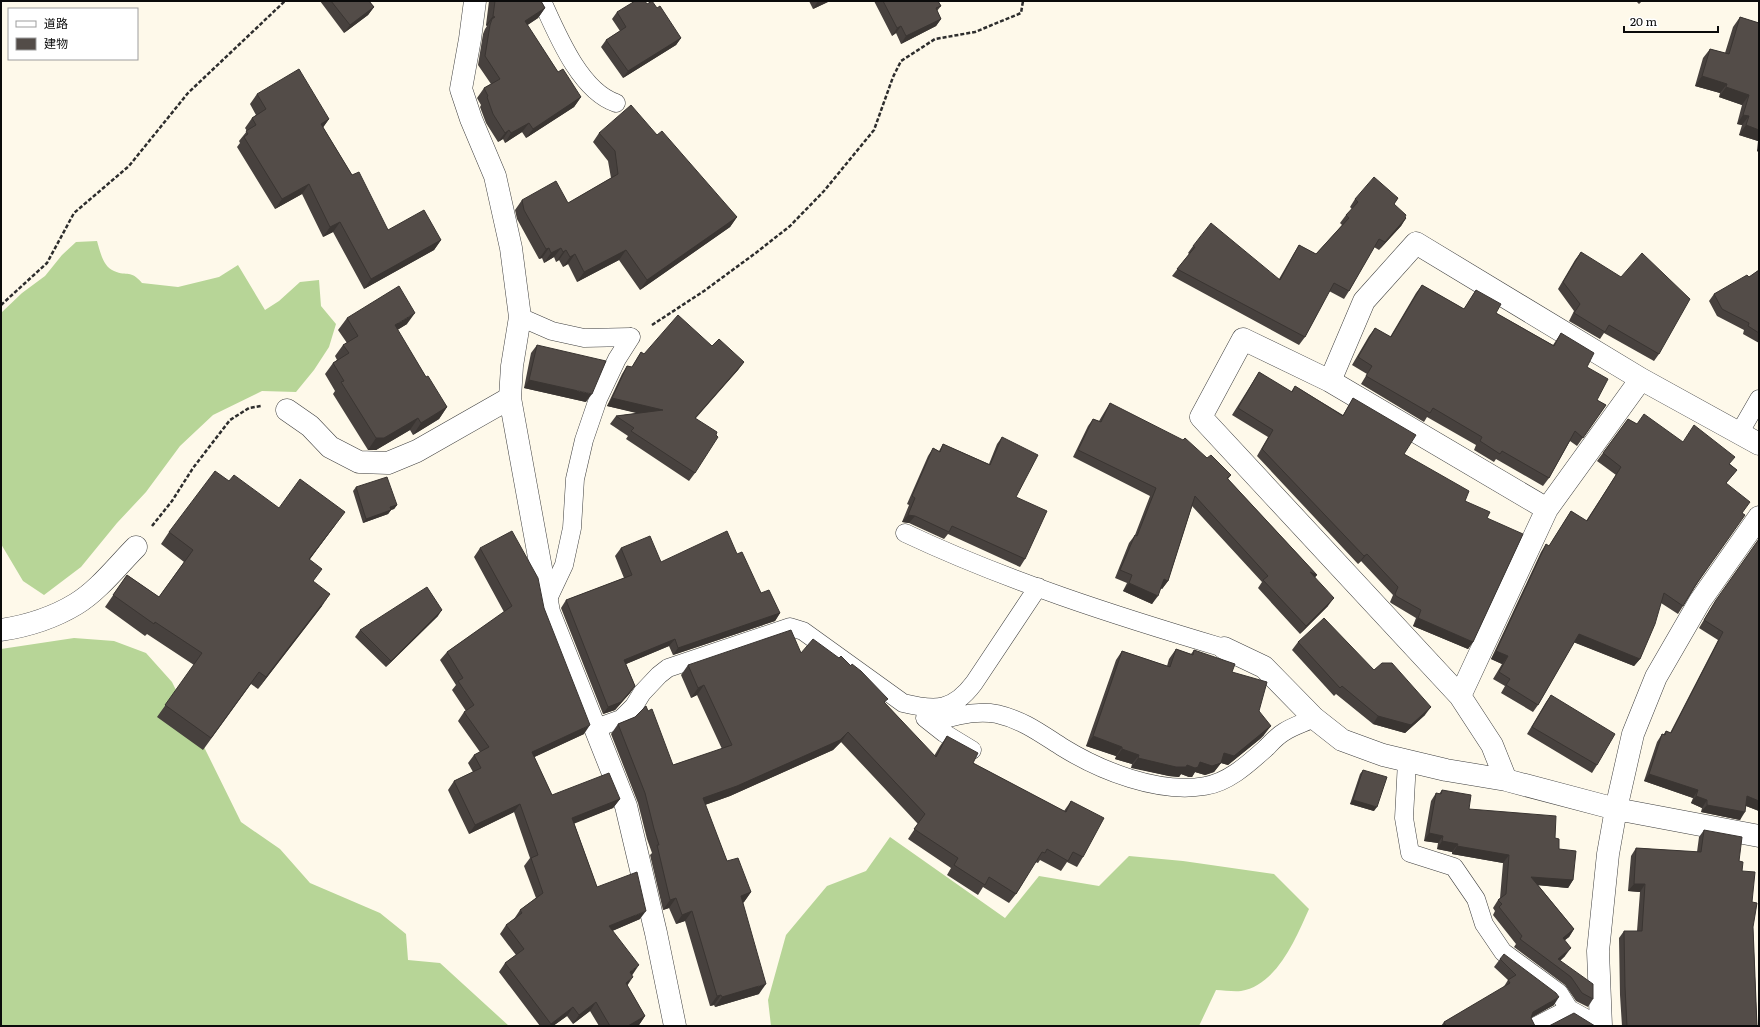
<svg xmlns="http://www.w3.org/2000/svg" width="1760" height="1027" font-family="Literata,'Noto Sans JP',serif">
<rect width="100%" height="100%" fill="#fef9ea"/>
<path fill="#b7d597" d="M97,241C100,251 103,267 114,271C128,277 130,269 142,283L178,287L219,277L238,265L265,310L279,301L300,282L319,280L321,306L336,324L329,347L314,370L296,392L262,391L213,415L180,446L146,492L117,523L81,567L44,595L23,581L1,544V313L22,293L45,276L62,255L76,242Z
M74,638L114,641L146,653L172,682L241,822L280,849L310,883L380,913L406,934L408,960L440,963L509,1026H1V649Z
M890,837L1005,918L1039,876L1099,886L1129,856L1183,861L1274,874L1309,909C1296,938 1277,985 1241,991C1233,992 1224,990 1216,990L1199,1026H771L768,1000L786,935L827,886L866,871Z"/>
<g fill="none" stroke-linecap="round" stroke-linejoin="round">
<g stroke="#3e3e3e" stroke-width="19">
<path id="service" d="M542,1C557,34 580,91 616,103
M520,317L552,331L584,338L631,337
M1740,432L1759,399
M905,533C1007,581 1116,616 1224,648
M547,601L564,565L572,528L575,479L584,440L598,399L617,359L631,337
M925,718L944,733L972,750
M932,723C952,716 977,710 997,714C1023,720 1040,733 1062,747C1101,771 1158,794 1205,786C1229,782 1248,764 1266,748C1271,743 1277,736 1284,732C1293,726 1304,723 1314,718
M596,728L621,719L634,706L642,693L659,675L668,668L790,627L803,631L903,703C936,711 953,711 974,683L1038,587
M1407,761L1404,818L1410,853L1454,867L1476,899L1484,924L1503,952L1559,993L1569,1009
M1536,1026L1569,1009L1600,1026"/>
</g>
<g stroke="#3e3e3e" stroke-width="23">
<path id="minor" d="M475,1L470,39L461,89L471,119L495,176L511,248L520,317L512,366L510,398L549,612L626,806L656,933L675,1026
M1330,381L1547,509
M287,410L310,426L330,447L359,462L388,463L417,451L510,398
M1,630C27,626 53,618 76,604C98,591 118,565 136,547
M1224,648L1264,667L1314,718L1342,740L1383,755L1446,770L1506,780L1616,809L1759,836
M1460,696L1547,509L1641,379
M1506,780L1492,745L1460,696L1201,417L1243,339L1330,381L1364,301L1416,243L1641,379L1759,444
M1601,1026L1598,951L1608,854L1616,809L1633,734L1656,677L1700,601L1759,517"/>
</g>
<path stroke="#2d2d2d" stroke-width="2.5" stroke-dasharray="4 2" stroke-linecap="butt" d="M1,305L47,263L74,213L129,166L188,93L285,1
M652,325L704,291L757,252L790,226L824,191L874,130L893,77L901,61L935,39L975,32L1021,13L1023,1
M152,526L172,501L193,468L230,420L249,408L261,406"/>
<use href="#service" stroke="#fff" stroke-width="18"/>
<use href="#minor" stroke="#fff" stroke-width="22"/>
</g>
<path fill="#47413e" d="M320,1H369L374,7L368,15L344,33Z
M489,1H541L545,8L538,18L527,25L558,72L581,97L574,107L526,138L522,132L505,143L503,139L498,142L486,123L480,107L481,105L477,98L484,88L491,84L478,65L483,34L485,29L487,26L486,25Z
M809,1H830L813,9Z
M874,1H938L941,6L937,11L941,19L936,26L901,44L896,33L892,36Z
M1636,1H1642L1639,4Z
M647,4L657,8L681,38L676,45L623,78L601,47L606,40L620,31L612,19L617,12Z
M1740,17L1759,23V152L1757,151L1758,141L1739,135L1742,125L1737,124L1742,105L1719,97L1720,93L1695,86L1703,58L1710,49L1725,53L1733,27Z
M257,94L329,119L323,127L352,175L388,230L441,240L434,250L364,289L333,232L323,237L302,194L275,209L237,147L240,143L239,141L247,131L245,128L252,118L256,115L250,104Z
M599,133L657,135L737,217L730,227L640,290L619,260L577,282L568,264L563,267L559,260L556,262L554,257L544,263L542,258L539,259L517,219L515,210L522,200L568,203L611,178L608,161L593,142Z
M1398,198L1394,204L1406,218L1401,226L1379,250L1374,247L1349,291L1344,299L1329,291L1305,337L1299,345L1172,276L1189,254L1188,253L1193,246L1279,279L1294,253L1299,245L1316,254L1342,225L1340,223L1346,215L1352,209L1350,207L1355,199Z
M1581,252L1659,354L1654,361L1604,333L1600,339L1569,321L1574,311L1558,289L1575,260Z
M1759,270V343L1743,334L1744,330L1717,316L1709,301L1714,294L1749,277Z
M1422,285L1464,309L1476,290L1496,313L1553,345L1561,333L1587,367L1597,400L1606,405L1577,446L1570,441L1549,478L1543,486L1496,459L1494,462L1474,450L1476,445L1427,417L1424,422L1361,384L1367,374L1352,365L1369,336L1375,328L1390,337L1416,293Z
M347,318L407,324L397,330L426,377L447,407L439,419L413,435L410,430L376,450H368L333,394L335,391L325,374L333,363L337,360L335,356L343,345L347,343L338,330Z
M537,345L586,402L524,388L531,353Z
M712,346L744,362L738,370L695,418V473L689,481L626,439L628,436L610,424L616,416L638,413L607,406L622,374L627,366L632,367L641,352L644,354Z
M1259,372L1291,392L1295,386L1343,415L1353,398L1404,454L1487,518L1473,642L1468,649L1413,626L1416,618L1391,603L1390,602L1393,595L1361,561L1358,564L1257,456L1268,437L1232,415L1254,380Z
M1110,403L1207,458L1231,475L1228,479L1317,575L1315,577L1328,606L1300,634L1258,588L1262,582L1192,506L1168,581L1162,589L1161,588L1152,604L1123,591L1127,583L1115,578L1129,543L1135,535L1150,496L1073,457L1088,426L1093,419L1099,421L1105,411Z
M1628,419L1637,424L1682,442L1730,464L1737,470L1726,483L1742,513L1678,614L1661,603L1640,659L1634,666L1574,642L1538,705L1533,712L1501,693L1505,686L1493,679L1502,664L1491,659L1541,552L1546,544L1549,546L1571,511L1586,521L1616,475L1597,461Z
M1002,437L1016,497L1025,559L1020,567L948,534L944,539L909,523L902,522L909,505L907,504L928,456L933,448L939,451L943,444L989,464L997,444Z
M356,487L397,505L394,509L391,510L388,514L363,523L353,491Z
M279,508L336,524L310,559L313,582L322,606L258,689L251,684L203,750L157,717L194,665L147,634L145,636L105,607L127,575L159,597L184,562L161,544L169,532Z
M1759,539V811L1746,806L1740,820L1701,812L1702,808L1691,803L1693,798L1644,781L1657,742L1662,734L1663,735L1666,731L1670,733L1718,640L1699,628L1711,608Z
M480,548L544,608L584,734L534,757L552,795L620,799L613,808L574,823L597,887L640,919L612,931L633,974L632,975L627,985L645,1016L639,1025L637,1026H599L590,1011L573,1024L567,1016L553,1026H540L499,972L505,963L516,955L500,934L506,925L514,919L520,910L536,898L524,866L530,858L514,812L469,834L448,790L454,781L473,772L468,763L474,755L480,752L458,721L464,712L466,711L452,690L456,685L440,660L447,652L504,612L474,557Z
M621,548L661,562L737,554L761,593L780,613L775,621L673,655L669,646L626,664L635,686L630,693L615,710L603,714L561,608L566,600L624,578L615,556Z
M438,616L386,667L355,637L360,630Z
M1298,642L1374,670L1425,715L1405,733L1373,724L1336,694L1334,696L1292,650Z
M1176,649L1191,654L1194,650L1232,672L1259,711L1264,735L1260,739L1228,765L1221,763L1214,772L1205,775L1195,772L1192,777H1189L1181,774L1179,777L1169,776L1134,768H1131L1132,764L1115,759L1116,756L1086,746L1116,660L1122,651L1167,666L1169,659Z
M801,653L885,703L934,756L940,746L947,736L973,763L1064,811L1071,801L1083,857L1077,867L1067,862L1061,871L1040,860L1038,863L1035,862L1016,894L1009,903L983,887L978,895L947,875L951,868L908,839L918,824L841,742L833,750L730,796L705,805L727,861L751,892L744,902L743,903L759,994L715,1007L714,1005L710,1006L685,921L676,924L669,908L663,910L650,855L652,853L647,839L638,803L611,734L618,724L635,717L673,765L722,749L697,695L691,698L681,675L688,665Z
M1551,695L1597,765L1592,773L1527,734L1546,702Z
M1363,770L1374,811L1350,804L1360,774Z
M1442,790L1469,809L1555,838L1559,849L1573,880L1568,888L1538,885L1574,929L1569,937L1565,940V956L1560,961L1593,999L1588,1007L1576,1001L1565,985L1514,947L1516,944L1493,915L1495,911L1493,908L1498,900L1500,898L1503,863L1452,854V852L1437,849L1438,843L1424,841L1431,801L1436,793L1439,794Z
M1704,830L1739,861L1752,902L1757,1026H1622L1620,995L1619,938L1624,931H1637L1640,892L1628,891L1631,856L1636,848L1697,852L1699,837Z
M1500,959L1554,1005L1531,1018L1535,1026H1441L1444,1022L1503,988L1508,980L1494,967Z"/>
<path fill="#3a3532" d="M818,1H830L813,9Z
M374,7L368,15L344,33L350,25Z
M545,8L538,18L519,31L525,21Z
M493,16L495,17L492,19L487,26L486,25Z
M941,19L936,26L901,44L906,36Z
M901,26L896,33L892,36L897,28Z
M681,38L676,45L623,78L628,71Z
M1702,76L1727,84L1720,93L1695,86Z
M1726,87L1749,95L1742,105L1719,97Z
M581,97L574,107L526,138L533,129Z
M1743,115L1749,116L1742,125L1737,124Z
M329,119L322,129L321,124Z
M529,123L522,132L505,143L511,133Z
M1746,125L1759,130V140L1758,141L1739,135Z
M509,130L503,139L498,142L505,133Z
M1759,147V152L1757,151Z
M309,184L302,194L275,209L282,199Z
M737,217L730,227L640,290L647,280Z
M1406,218L1401,226L1379,250L1385,242Z
M340,222L333,232L323,237L330,227Z
M441,240L434,250L364,289L371,279Z
M549,248L542,258L539,259L546,249Z
M561,248L554,257L544,263L551,253Z
M566,250L559,260L556,262L563,252Z
M626,250L619,260L577,282L584,272Z
M575,254L568,264L563,267L570,257Z
M415,313L407,324L386,337L395,325Z
M744,362L738,370L689,426L695,418Z
M529,380L592,394L586,402L524,388Z
M612,398L663,410L657,418L607,406Z
M447,407L439,419L413,435L421,423Z
M418,418L410,430L376,450H368L376,438Z
M397,505L394,509L387,511L390,507Z
M391,510L388,514L363,523L366,519Z
M345,512L336,524L301,571L309,559Z
M908,515L915,516L909,523L902,522Z
M1367,554L1361,561L1358,564L1364,556Z
M1310,572L1317,575L1311,582Z
M1164,579L1168,581L1162,589L1159,587Z
M1129,583L1158,596L1152,604L1123,591Z
M330,594L322,606L258,689L266,677Z
M1334,598L1328,606L1300,634L1306,626Z
M442,610L438,616L386,667L391,661Z
M780,613L775,621L673,655L678,648Z
M1418,618L1473,642L1468,649L1413,626Z
M1579,634L1640,659L1634,666L1573,642Z
M675,639L669,646L619,667L624,660Z
M1496,651L1508,656L1502,664L1491,659Z
M704,685L697,695L691,698L698,688Z
M635,686L630,693L615,710L603,714L608,707Z
M1431,707L1425,715L1405,733L1373,724L1378,716Z
M590,725L584,734L526,761L532,752Z
M1271,726L1264,735L1260,739L1228,765L1221,763L1214,772L1205,775L1195,772L1192,777H1189L1181,774L1179,777L1169,776L1131,768L1138,758L1187,765L1200,762L1224,753Z
M848,732L841,742L833,750L730,796L696,808L703,798Z
M1093,736L1122,747L1116,756L1086,746Z
M1122,749L1139,755L1132,764L1115,759Z
M1649,774L1698,790L1693,798L1644,781Z
M1696,796L1707,800L1702,808L1691,803Z
M1747,796L1759,801V811L1741,804Z
M620,799L613,808L566,827L572,818Z
M1353,800L1377,807L1374,811L1350,804Z
M520,804L514,812L469,834L475,825Z
M1707,805L1745,812L1740,820L1701,812Z
M1429,833L1443,836L1438,843L1424,841Z
M1442,841L1458,844L1452,852L1437,849Z
M1457,846L1509,855L1503,863L1452,854Z
M1531,877L1573,880L1568,888L1525,884Z
M1634,884H1645L1640,892L1628,891Z
M751,892L744,902L734,906L741,896Z
M676,898L669,908L663,910L670,900Z
M646,911L640,919L603,935L609,926Z
M692,911L685,921L676,924L682,915Z
M1574,929L1569,937L1557,946L1563,938Z
M1571,948L1565,956L1555,965L1558,959Z
M639,965L633,974L624,981L630,972Z
M633,977L627,986L626,983Z
M766,984L759,994L715,1007L722,997Z
M721,995L714,1005L710,1006L717,996Z
M1559,997L1554,1005L1527,1020L1533,1012Z
M596,1002L590,1011L573,1024L579,1015Z
M573,1007L567,1016L553,1026H549L551,1024Z
M645,1016L639,1025L637,1026H628Z"/>
<path fill="#534c48" stroke="#3a3532" d="M331,1H369L374,7L350,25Z
M495,1H541L545,8L525,21L558,72L563,69L581,97L533,129L529,123L511,133L509,130L505,133L493,114L487,97L488,96L484,88L500,79L485,56L490,25L492,19L495,17L493,16Z
M635,1H645L647,4L652,1L657,8L660,6L681,38L628,71L606,40L626,27L617,12Z
M883,1H938L941,6L936,8L941,19L906,36L901,26L897,28Z
M1740,17L1759,23V130L1746,125L1749,116L1743,115L1749,95L1726,87L1727,84L1702,76L1710,49L1729,54Z
M299,69L329,119L321,124L352,175L359,172L388,230L424,210L441,240L371,279L340,222L330,227L309,184L282,199L244,137L248,134L246,131L256,125L252,118L266,109L257,94Z
M631,105L657,135L662,131L737,217L647,280L626,250L584,272L575,254L570,257L566,250L563,252L561,248L551,253L549,248L546,249L524,210L522,200L556,181L568,203L618,174L615,151L599,133Z
M1374,177L1398,198L1394,204L1406,215L1405,217L1406,218L1385,242L1379,239L1349,291L1334,283L1305,337L1177,269L1195,247L1193,246L1211,223L1280,280L1299,245L1316,254L1349,218L1346,215L1358,202L1355,199Z
M1581,252L1621,277L1642,253L1690,299L1659,354L1609,325L1605,332L1574,313L1580,304L1563,282Z
M1759,270V333L1748,326L1749,323L1722,309L1714,294L1747,275L1749,277Z
M1422,285L1464,309L1476,290L1501,304L1496,313L1554,346L1561,333L1594,353L1587,367L1608,379L1597,400L1606,405L1583,438L1575,431L1549,478L1502,451L1500,454L1480,441L1482,437L1433,408L1430,413L1366,376L1372,366L1358,357L1375,328L1391,337Z
M399,286L415,313L395,325L426,377L428,376L447,407L421,423L418,418L384,438H376L341,382L344,381L333,363L349,353L343,345L358,336L347,318Z
M678,315L712,346L719,339L744,362L695,418L717,432L716,435L718,437L695,473L631,431L634,428L616,416L663,410L612,398L627,366L632,367L641,352L644,354Z
M537,345L606,361L592,394L529,380Z
M1259,372L1292,392L1295,386L1343,416L1353,398L1416,435L1404,454L1469,491L1465,501L1490,512L1487,518L1523,534L1473,642L1418,618L1421,610L1396,596L1395,594L1398,587L1367,554L1364,556L1262,449L1273,430L1238,408Z
M1110,403L1183,440L1185,438L1207,458L1211,455L1231,475L1227,478L1317,575L1310,572L1334,598L1306,626L1263,580L1268,576L1195,496L1168,581L1164,579L1158,596L1129,583L1132,575L1120,570L1135,535L1137,536L1156,488L1078,450L1093,419L1101,422Z
M1644,414L1683,442L1694,425L1735,457L1729,464L1737,470L1726,483L1750,502L1742,513L1745,515L1695,586L1683,606L1664,593L1655,624L1640,659L1579,634L1538,705L1506,685L1510,679L1499,672L1508,656L1496,651L1546,544L1549,546L1571,511L1587,521L1621,467L1603,453L1628,419L1637,424Z
M1002,437L1038,455L1016,497L1047,511L1025,559L952,526L949,532L915,516L908,515L915,498L912,496L933,448L940,452L943,444L990,465Z
M215,471L229,481L234,475L279,508L300,479L345,512L309,559L322,569L313,581L330,594L266,677L259,672L211,738L165,705L202,653L155,622L154,624L113,595L127,575L159,597L193,550L169,532Z
M387,477L397,505L390,507L391,510L366,519L356,487Z
M512,531L538,578L544,608L590,725L532,752L552,795L609,773L620,799L572,818L597,887L637,872L646,911L609,926L639,965L630,972L633,977L626,983L645,1016L628,1026H610L596,1002L579,1015L573,1007L551,1024L505,963L524,949L506,925L522,913L520,910L543,893L531,858L538,855L520,804L475,825L454,781L481,768L474,755L489,747L464,712L474,705L458,681L463,678L447,652L512,606L480,548Z
M727,531L737,554L742,552L761,593L769,590L780,613L678,648L675,639L624,660L635,686L621,702L608,707L566,600L632,575L621,548L650,536L661,562Z
M1759,539V801L1747,796L1745,812L1707,805V800L1696,796L1698,790L1649,774L1662,734L1665,735L1666,731L1671,733L1723,632L1704,620L1716,600Z
M427,587L442,610L391,661L360,630Z
M1324,618L1374,670L1382,663H1392L1431,707L1411,725L1378,716L1342,686L1340,688L1298,642Z
M791,630L801,653L813,639L839,658L841,656L851,666L852,664L861,671L888,699L884,702L936,757L947,736L978,753L973,763L1066,812L1071,801L1104,818L1083,857L1073,852L1068,861L1047,849L1045,853L1042,852L1016,894L989,877L985,885L954,865L958,858L914,829L925,814L848,732L840,740L737,786L703,798L727,861L738,858L751,892L741,896L766,984L722,997L721,995L717,996L692,911L682,915L676,898L670,900L657,845H659L654,829L645,793L618,724L635,717L646,706L648,711L652,709L673,765L732,745L704,685L698,688L688,665Z
M1176,649L1193,655L1194,650L1235,664L1232,672L1267,682L1259,711L1271,726L1267,729L1234,756L1224,753L1221,763L1212,766L1200,762L1198,767L1195,768L1187,765L1186,767H1176L1138,758L1139,755L1122,749V747L1093,736L1122,651L1170,667Z
M1551,695L1615,734L1597,765L1532,727Z
M1363,770L1387,777L1377,807L1353,800Z
M1442,790L1471,795L1469,809L1556,816L1555,838L1559,839V849L1576,851L1573,880L1531,877L1574,929L1563,938L1571,948L1558,959L1593,984V999L1582,993L1571,977L1520,939L1522,936L1499,907L1502,904L1498,900L1506,894L1509,855L1457,846L1458,844L1442,841L1443,836L1429,833L1436,793L1441,794Z
M1704,830L1742,837L1739,861L1743,862L1742,871L1755,872L1752,902L1757,903L1753,927L1757,1026H1627L1625,987L1624,931H1642L1645,884H1634L1636,848L1701,852Z
M1504,954L1556,993L1559,997L1533,1012L1531,1018L1535,1026H1446L1444,1022L1510,983L1508,980L1516,975L1500,959Z
M1574,1013L1595,1026H1549Z"/>
<rect width="1760" height="1027" fill="none" stroke="#0b0b0b" stroke-width="4"/>
<rect x="8" y="8" width="130" height="52" fill="#ffffff" stroke="#9d9d9d"/>
<rect x="16" y="21" width="20" height="6" fill="#ffffff" stroke="#9d9d9d"/>
<text x="44" y="28" font-size="12" fill="#0b0b0b">道路</text>
<rect x="16" y="38" width="20" height="12" fill="#534c48" stroke="#9d9d9d"/>
<text x="44" y="48" font-size="12" fill="#0b0b0b">建物</text>
<path d="M1624 26v6h94v-6" fill="none" stroke="#0b0b0b" stroke-width="2"/>
<text x="1630" y="26" font-size="12" fill="#0b0b0b" stroke="#ffffff" stroke-width="3" paint-order="stroke">20 m</text>
</svg>
